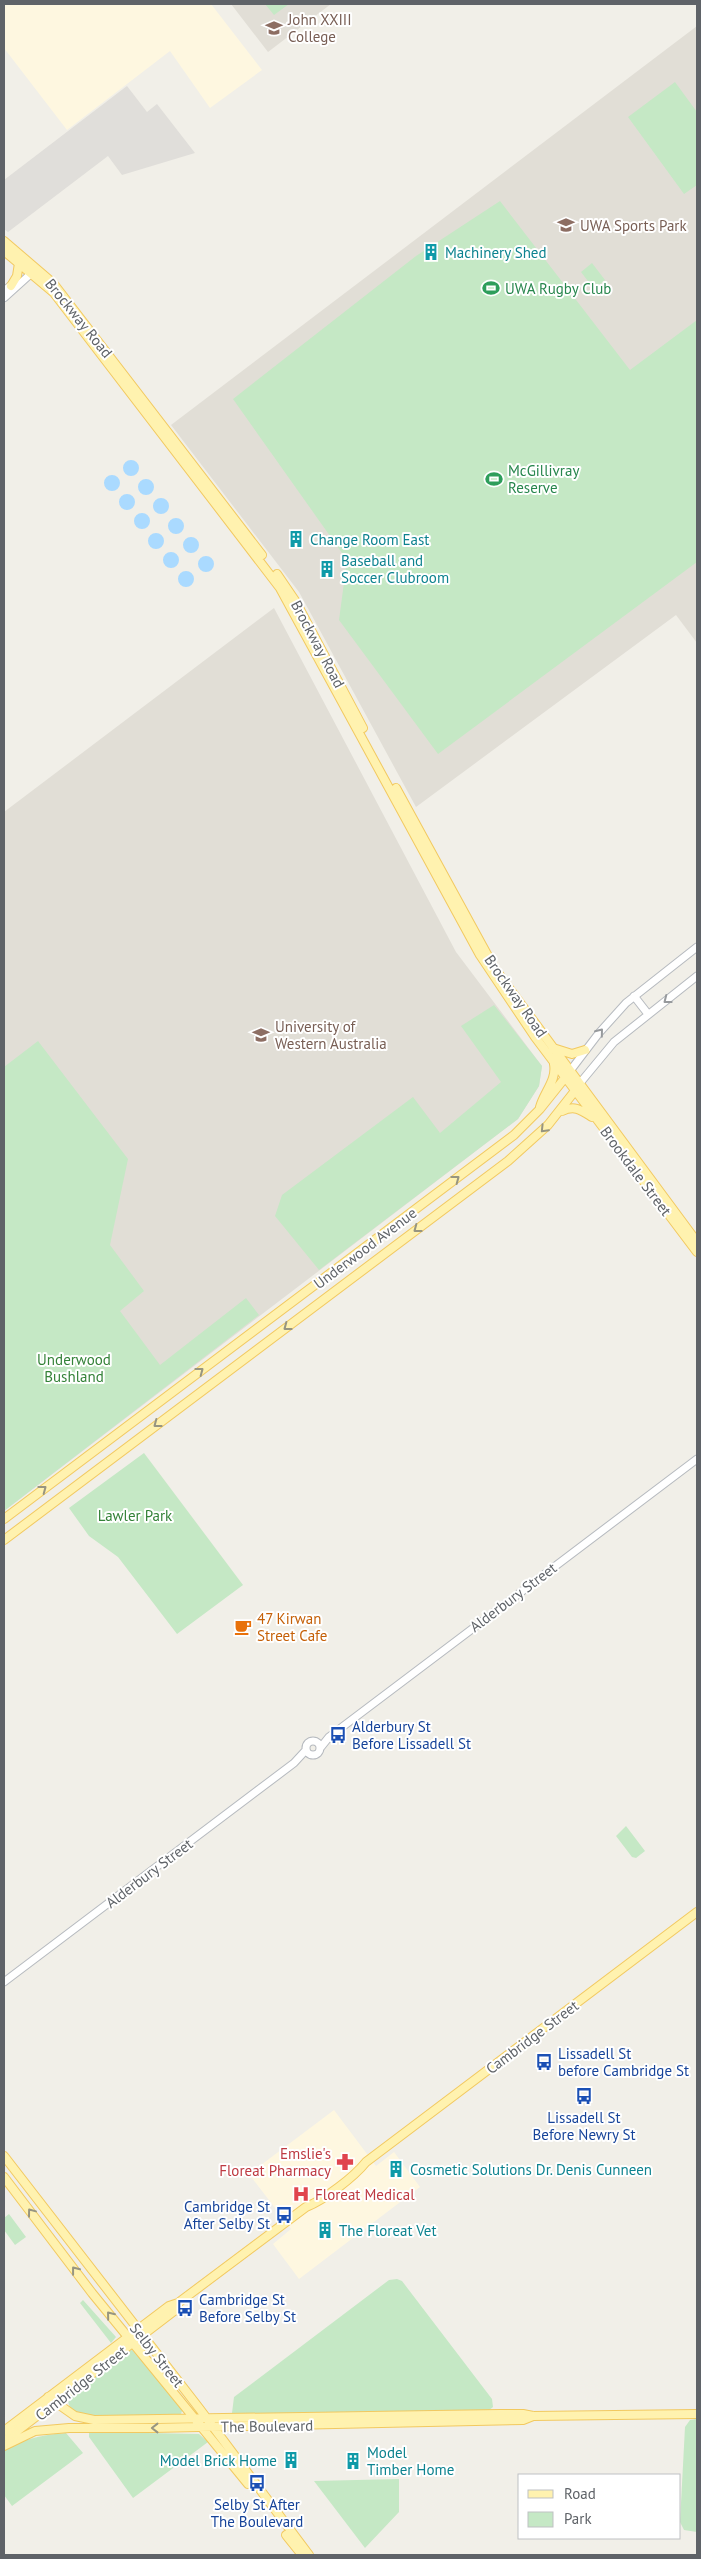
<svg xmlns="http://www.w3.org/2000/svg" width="701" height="2559" font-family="'PT Sans',sans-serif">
<rect width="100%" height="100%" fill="#f1efe8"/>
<path fill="#fef7e0" d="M4,4H211L262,70L210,108L170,51L67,130L4,48Z
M334,2110L376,2166L394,2152L420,2187L299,2279L273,2244L291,2229L249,2174Z"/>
<path fill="#e0deda" d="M127,86L147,112L157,104L195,153L122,175L108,156L8,232L4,229V180Z"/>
<path fill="#e1ded6" d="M231,4H331L268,52Z
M697,26V643L676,615L416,807L299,592L171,425Z
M274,608L456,952L542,1066L539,1086L518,1119L4,1511V812Z"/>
<path fill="#c5e8c5" d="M265,4H289L274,15Z
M675,82L697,112V185L684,194L628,117Z
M500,201L630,370L697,320V562L438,754L339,620L347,560L233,399L416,256Z
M592,263L605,280L594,289L581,272Z
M494,1005L542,1066L539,1086L518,1119L319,1270L275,1216L282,1195L413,1097L440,1133L501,1082L461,1026Z
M38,1041L128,1159L110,1245L144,1291L120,1311L160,1365L246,1298L259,1315L4,1511V1067Z
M144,1453L243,1585L177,1634L118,1557L89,1536L69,1508Z
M626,1826L645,1851L636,1858L632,1857L616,1836Z
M9,2214L26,2237L15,2245L4,2230V2218Z
M397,2279L402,2281L492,2399L493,2407L488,2411L358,2415L232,2413L234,2397L389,2280Z
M83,2300L116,2337L111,2343L80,2303Z
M132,2350L183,2408L181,2414L99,2418L78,2413L70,2408L68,2401L70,2396L126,2352Z
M697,2419V2532L684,2530L680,2522L685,2427L690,2420Z
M95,2432L199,2434L208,2442L133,2498L89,2437V2433Z
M66,2433L83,2453L12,2506L4,2495V2451C25,2438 42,2435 66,2433Z
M399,2479V2512L365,2548L314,2481Z"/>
<path fill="#aadaff" d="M123 468a8 8 0 1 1 16 0a8 8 0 1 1-16 0Z
M104 483a8 8 0 1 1 16 0a8 8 0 1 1-16 0Z
M138 487a8 8 0 1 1 16 0a8 8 0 1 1-16 0Z
M119 502a8 8 0 1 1 16 0a8 8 0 1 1-16 0Z
M153 506a8 8 0 1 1 16 0a8 8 0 1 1-16 0Z
M134 521a8 8 0 1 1 16 0a8 8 0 1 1-16 0Z
M168 526a8 8 0 1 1 16 0a8 8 0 1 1-16 0Z
M148 541a8 8 0 1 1 16 0a8 8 0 1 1-16 0Z
M183 545a8 8 0 1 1 16 0a8 8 0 1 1-16 0Z
M163 560a8 8 0 1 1 16 0a8 8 0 1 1-16 0Z
M198 564a8 8 0 1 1 16 0a8 8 0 1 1-16 0Z
M178 579a8 8 0 1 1 16 0a8 8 0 1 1-16 0Z"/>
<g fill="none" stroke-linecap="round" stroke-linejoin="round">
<g stroke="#b6babf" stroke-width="9">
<path id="secondary" d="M4,291L15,282
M4,298L35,270
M634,996L648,1014
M570,1071L599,1033L626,1003L697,947
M580,1083L614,1042L697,976
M306 1748a7 7 0 1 1 14 0a7 7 0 1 1-14 0Z
M321,1747L329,1737L697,1459
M4,1982L294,1763L306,1750"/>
</g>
<g stroke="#f2c960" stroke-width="10">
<path id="primary" d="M4,241L53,283L262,555
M4,251L54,293L280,588L480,955L535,1037L697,1252
M11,286L17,276L19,263
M277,574L296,602L363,728
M396,788L495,969L697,1242
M553,1048L572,1054L585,1050
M540,1107C544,1092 557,1080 554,1064
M562,1111C575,1105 581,1110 592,1117
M4,1519L514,1135L540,1109L568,1074
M4,1540L508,1161L548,1125L578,1087
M4,2156L199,2408L309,2555
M4,2177L92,2293L248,2484
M48,2397L75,2416L94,2420L500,2414H523L533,2416L697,2414
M4,2431L169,2306L178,2303L306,2207C324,2200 354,2177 366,2162L697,1912
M8,2438L174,2311L178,2303
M4,2446L35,2431L69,2428H153L523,2420L533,2416
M286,2535L302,2555"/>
</g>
<use href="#secondary" stroke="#fff" stroke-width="7"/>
<use href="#primary" stroke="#fff2af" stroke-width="8"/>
</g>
<defs><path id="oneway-chevron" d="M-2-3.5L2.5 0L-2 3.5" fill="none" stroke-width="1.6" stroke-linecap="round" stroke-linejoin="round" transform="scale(1.25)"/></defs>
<g stroke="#979a9d">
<use href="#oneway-chevron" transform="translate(667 1000) rotate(142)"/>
<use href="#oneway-chevron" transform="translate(600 1032) rotate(-51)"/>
</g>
<g stroke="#979581">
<use href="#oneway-chevron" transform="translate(544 1129) rotate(134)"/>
<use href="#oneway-chevron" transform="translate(456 1179) rotate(-37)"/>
<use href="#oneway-chevron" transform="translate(417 1229) rotate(143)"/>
<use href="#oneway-chevron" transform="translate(287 1327) rotate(143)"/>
<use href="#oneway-chevron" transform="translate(200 1371) rotate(-37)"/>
<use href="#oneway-chevron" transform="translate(157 1424) rotate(143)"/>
<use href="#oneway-chevron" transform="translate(43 1489) rotate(-37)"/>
<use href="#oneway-chevron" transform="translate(31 2212) rotate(-127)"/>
<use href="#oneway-chevron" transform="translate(75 2270) rotate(-128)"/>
<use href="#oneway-chevron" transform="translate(110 2315) rotate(-129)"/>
<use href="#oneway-chevron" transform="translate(155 2428) rotate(180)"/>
</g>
<defs>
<g id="school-bare" transform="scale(1.35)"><path d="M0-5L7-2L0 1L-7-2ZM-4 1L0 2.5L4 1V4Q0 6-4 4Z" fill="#8d6e63" stroke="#fff" stroke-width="2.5" paint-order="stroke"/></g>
<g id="university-bare" transform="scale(1.35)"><path d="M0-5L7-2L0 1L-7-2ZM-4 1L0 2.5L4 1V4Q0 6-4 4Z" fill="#8d6e63" stroke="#fff" stroke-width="2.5" paint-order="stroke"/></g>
<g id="building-bare" transform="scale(1.35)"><path d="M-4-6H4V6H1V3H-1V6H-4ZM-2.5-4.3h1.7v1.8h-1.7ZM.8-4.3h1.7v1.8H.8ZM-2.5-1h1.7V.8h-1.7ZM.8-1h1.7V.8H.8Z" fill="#0f9aa8" stroke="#fff" stroke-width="2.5" paint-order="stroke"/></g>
<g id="stadium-bare" transform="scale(1.35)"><path d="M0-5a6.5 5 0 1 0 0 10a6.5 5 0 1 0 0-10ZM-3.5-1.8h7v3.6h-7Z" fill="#2e9e5b" stroke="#fff" stroke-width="2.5" paint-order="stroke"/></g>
<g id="cafe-bare" transform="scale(1.35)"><path d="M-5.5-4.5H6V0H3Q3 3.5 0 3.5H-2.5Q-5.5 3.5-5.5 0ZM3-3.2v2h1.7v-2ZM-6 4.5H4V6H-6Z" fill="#e8710a" stroke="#fff" stroke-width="2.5" paint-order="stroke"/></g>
<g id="bus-bare" transform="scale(1.35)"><path d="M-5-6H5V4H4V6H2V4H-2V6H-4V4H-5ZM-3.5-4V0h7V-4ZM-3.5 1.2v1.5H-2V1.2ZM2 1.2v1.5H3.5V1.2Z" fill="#1a4fb4" stroke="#fff" stroke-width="2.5" paint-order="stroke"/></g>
<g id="pharmacy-bare" transform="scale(1.35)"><path d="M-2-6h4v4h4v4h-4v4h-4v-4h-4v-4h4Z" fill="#e0444e" stroke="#fff" stroke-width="2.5" paint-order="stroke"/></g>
<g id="hospital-bare" transform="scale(1.35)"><path d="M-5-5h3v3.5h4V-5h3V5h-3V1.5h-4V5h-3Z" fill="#e0444e" stroke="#fff" stroke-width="2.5" paint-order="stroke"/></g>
</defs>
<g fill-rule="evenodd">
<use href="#school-bare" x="274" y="28"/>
<use href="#university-bare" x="566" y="225"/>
<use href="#building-bare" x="431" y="252"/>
<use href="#stadium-bare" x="491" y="288"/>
<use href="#stadium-bare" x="494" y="479"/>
<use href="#building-bare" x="296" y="539"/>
<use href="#building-bare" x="327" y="569"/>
<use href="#university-bare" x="261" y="1035"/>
<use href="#cafe-bare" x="243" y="1627"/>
<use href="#bus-bare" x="338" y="1735"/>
<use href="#bus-bare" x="544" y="2062"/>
<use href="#bus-bare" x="584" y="2096"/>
<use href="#pharmacy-bare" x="345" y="2162"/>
<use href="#building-bare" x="396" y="2169"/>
<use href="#hospital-bare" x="301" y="2194"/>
<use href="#bus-bare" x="284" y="2215"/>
<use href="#building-bare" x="325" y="2230"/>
<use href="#bus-bare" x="185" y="2308"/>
<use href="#building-bare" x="291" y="2460"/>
<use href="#building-bare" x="353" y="2461"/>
<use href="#bus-bare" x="257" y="2483"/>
</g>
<g text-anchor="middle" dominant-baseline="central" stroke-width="4" stroke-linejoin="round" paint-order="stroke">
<g font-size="15" fill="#785e54" stroke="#fff" text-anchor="start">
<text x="288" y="19">John XXIII<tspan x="288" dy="17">College</tspan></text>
<text x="580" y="225">UWA Sports Park</text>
<text x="275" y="1026">University of<tspan x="275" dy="17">Western Australia</tspan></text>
</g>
<g font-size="15" fill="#0d838f" stroke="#fff" text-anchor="start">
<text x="445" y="252">Machinery Shed</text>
<text x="310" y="539">Change Room East</text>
<text x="341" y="560">Baseball and<tspan x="341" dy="17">Soccer Clubroom</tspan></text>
<text x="410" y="2169">Cosmetic Solutions Dr. Denis Cunneen</text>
<text x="339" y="2230">The Floreat Vet</text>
<text x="367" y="2452">Model<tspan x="367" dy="17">Timber Home</tspan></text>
<text x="277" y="2460" text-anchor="end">Model Brick Home</text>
</g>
<g font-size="15" fill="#27864d" stroke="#fff" text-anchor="start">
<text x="505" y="288">UWA Rugby Club</text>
<text x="508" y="470">McGillivray<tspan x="508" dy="17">Reserve</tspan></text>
</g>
<g font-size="15" fill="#5f6368" stroke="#fff">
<text transform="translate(79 318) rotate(51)">Brockway Road</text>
<text transform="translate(318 644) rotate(62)">Brockway Road</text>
<text transform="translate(516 996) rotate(55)">Brockway Road</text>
<text transform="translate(636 1171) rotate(53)">Brookdale Street</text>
<text transform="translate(365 1248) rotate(-37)">Underwood Avenue</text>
<text transform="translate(513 1597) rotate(-37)">Alderbury Street</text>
<text transform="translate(149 1873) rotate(-37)">Alderbury Street</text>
<text transform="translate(532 2037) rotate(-37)">Cambridge Street</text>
<text transform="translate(157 2355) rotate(52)">Selby Street</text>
<text transform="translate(81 2383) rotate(-38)">Cambridge Street</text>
<text transform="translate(267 2426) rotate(-1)">The Boulevard</text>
</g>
<g font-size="15" fill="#348238" stroke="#fff">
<text x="74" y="1359">Underwood<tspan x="74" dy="17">Bushland</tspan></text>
<text x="135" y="1515">Lawler Park</text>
</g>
<g font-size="15" fill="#c56008" stroke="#fff" text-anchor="start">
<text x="257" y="1618">47 Kirwan<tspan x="257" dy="17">Street Cafe</tspan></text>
</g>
<g font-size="15" fill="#164399" stroke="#fff" text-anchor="start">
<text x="352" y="1726">Alderbury St<tspan x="352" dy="17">Before Lissadell St</tspan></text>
<text x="558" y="2053">Lissadell St<tspan x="558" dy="17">before Cambridge St</tspan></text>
<text x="584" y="2117" text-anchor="middle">Lissadell St<tspan x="584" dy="17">Before Newry St</tspan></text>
<text x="270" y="2206" text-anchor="end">Cambridge St<tspan x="270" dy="17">After Selby St</tspan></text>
<text x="199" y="2299">Cambridge St<tspan x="199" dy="17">Before Selby St</tspan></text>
<text x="257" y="2504" text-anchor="middle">Selby St After<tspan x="257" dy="17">The Boulevard</tspan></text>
</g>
<g font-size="15" fill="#be3a42" stroke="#fff" text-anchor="end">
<text x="331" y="2153">Emslie's<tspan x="331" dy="17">Floreat Pharmacy</tspan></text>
<text x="315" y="2194" text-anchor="start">Floreat Medical</text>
</g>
</g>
<rect width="701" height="2559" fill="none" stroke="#5f6368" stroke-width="10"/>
<rect x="518" y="2474" width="162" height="65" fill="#ffffff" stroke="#bfc1c3"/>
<rect x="528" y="2490" width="25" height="8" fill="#fff2af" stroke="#bfc1c3"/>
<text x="564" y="2499" font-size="15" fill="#5f6368">Road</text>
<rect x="528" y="2512" width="25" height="15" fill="#c5e8c5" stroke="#bfc1c3"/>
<text x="564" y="2524" font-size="15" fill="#5f6368">Park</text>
</svg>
